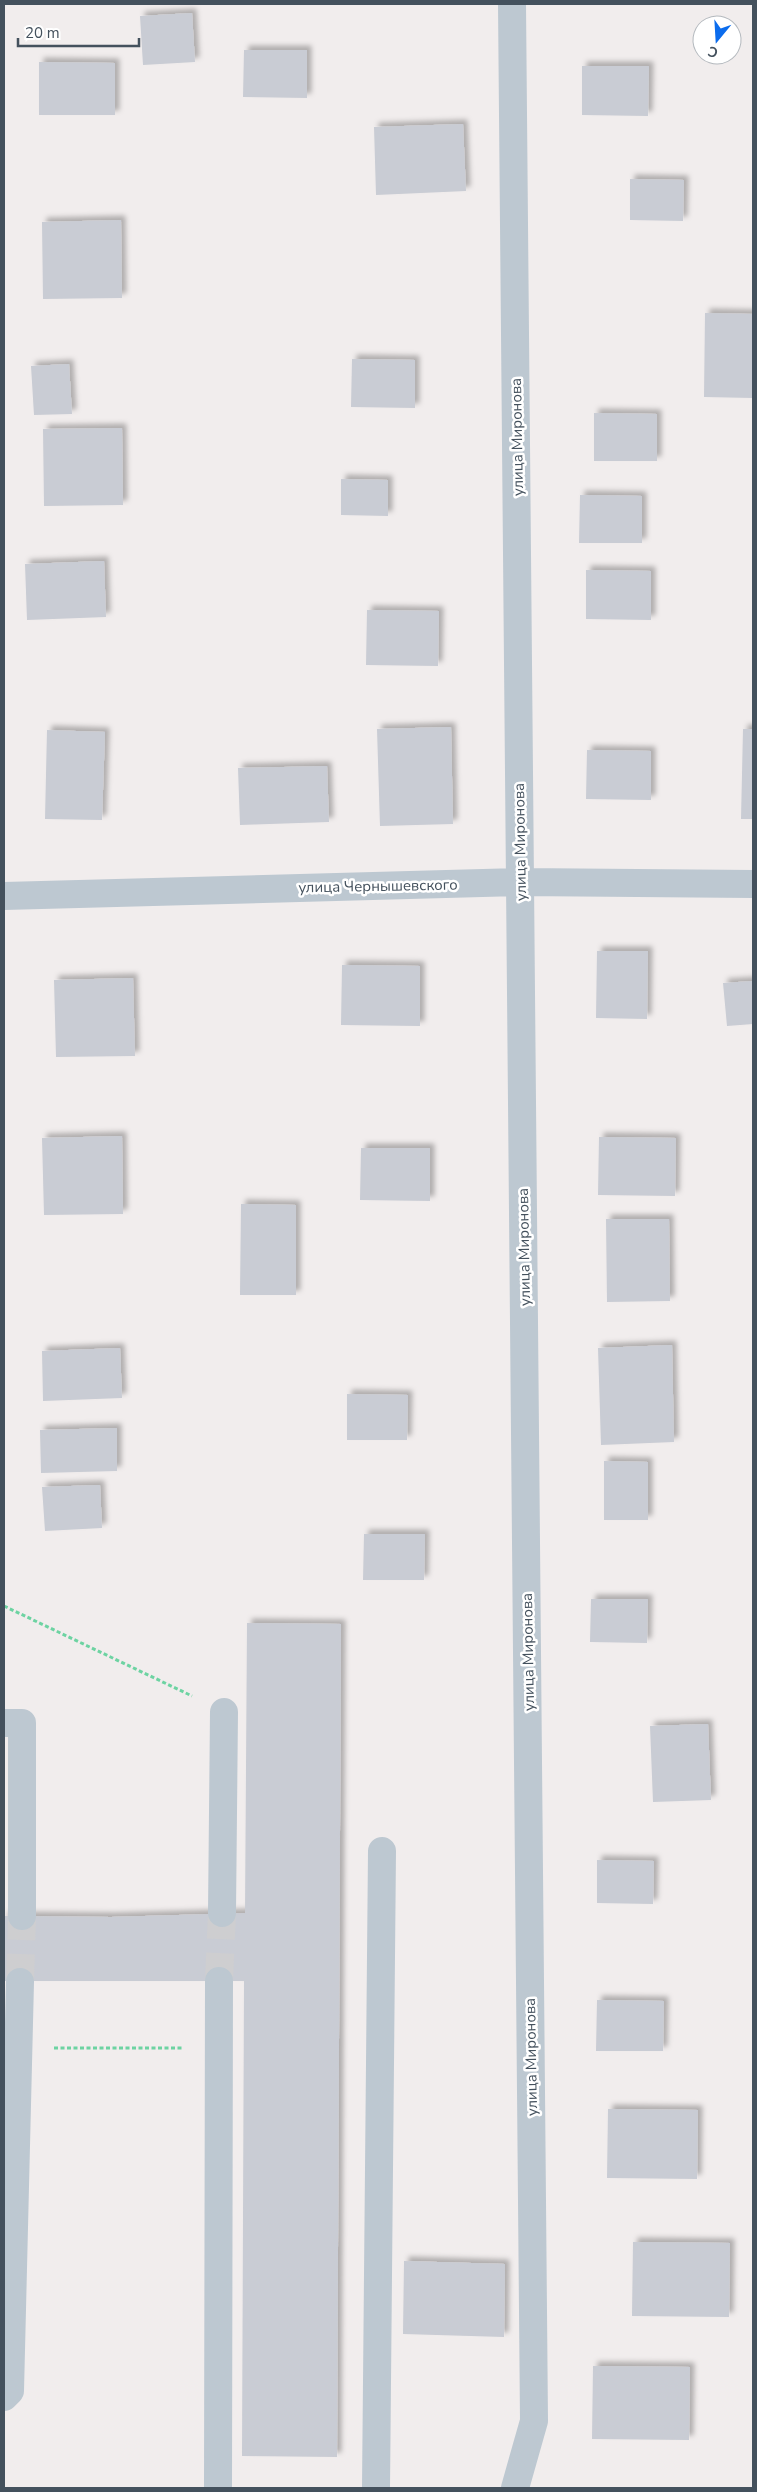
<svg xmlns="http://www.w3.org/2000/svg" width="757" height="2492" font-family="'Nunito Sans',sans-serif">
<defs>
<filter id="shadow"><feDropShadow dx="4.5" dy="-4.5" stdDeviation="2.5" flood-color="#0004"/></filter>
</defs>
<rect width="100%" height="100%" fill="#f1eded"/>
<path fill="#c9ccd4" filter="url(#shadow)" d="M192,13L195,62L143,65L140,16Z
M244,50H307V98L243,97Z
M39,62L115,63V115H39Z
M582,66H649L648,116L582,115Z
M463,124L466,191L376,195L374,127Z
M630,179L684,180L683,221L630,220Z
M121,220L122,298L43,299L42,222Z
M705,313L753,314V398L704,397Z
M352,359L415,360V408L351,407Z
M69,364L72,414L34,415L31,366Z
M594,413L657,414V461H594Z
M122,428L123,505L44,506L43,429Z
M341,479L388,480V516L341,515Z
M580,495L642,496V543H579Z
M104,561L106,617L27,620L25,564Z
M586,570L651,571V620L586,619Z
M367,610L439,611L438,666L366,665Z
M451,727L453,824L380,826L377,729Z
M743,729H753V819H741Z
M47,730L105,732L102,820L45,819Z
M587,750L651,751V800L586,799Z
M327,766L329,822L240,825L238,768Z
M597,951H648L647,1019L596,1018Z
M342,965L420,966V1026L341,1025Z
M133,978L135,1056L56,1057L54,980Z
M753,981V1024L727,1026L723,983Z
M122,1136L123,1214L44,1215L42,1138Z
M599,1137L676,1138L675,1196L598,1195Z
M361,1148H430V1201L360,1200Z
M241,1204L296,1205V1295H240Z
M606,1219H669L670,1301L607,1302Z
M672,1345L674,1442L601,1445L598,1348Z
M120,1348L122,1398L43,1401L42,1351Z
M347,1394L408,1395L407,1440H347Z
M117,1428V1471L41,1473L40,1430Z
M604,1461L648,1462V1520H604Z
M100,1485L102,1528L45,1531L42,1487Z
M364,1534H425L424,1580H363Z
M591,1599H648L647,1643L590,1642Z
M247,1623L341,1624L337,2457L242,2456L244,1981H4V1916L111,1917L245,1913Z
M708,1724L711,1800L653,1802L650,1726Z
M597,1860L654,1861L653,1904L597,1903Z
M597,2000L664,2001L663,2051H596Z
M608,2109L698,2110L697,2179L607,2178Z
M633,2242L730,2243L729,2317L632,2316Z
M404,2261L505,2264L504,2337L403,2334Z
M593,2366L690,2367L689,2440L592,2439Z"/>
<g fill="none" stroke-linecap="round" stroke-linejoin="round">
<path stroke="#ceced0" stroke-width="28" stroke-dasharray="28 14" stroke-linecap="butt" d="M219,1981L222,1913
M20,1982L22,1916"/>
<path stroke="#6dd3a2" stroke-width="3" stroke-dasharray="4 2.5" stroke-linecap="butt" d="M4,1606L192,1696
M54,2048H183"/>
<path stroke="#bdc8d1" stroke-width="28" d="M512,4L534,2421L515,2488
M4,896L521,882L753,884
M4,1723H22V1916
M222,1913L224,1712
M4,2397L10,2391L20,1982
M218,2488L219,1981
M376,2488L382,1851"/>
</g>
<g text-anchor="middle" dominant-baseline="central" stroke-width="5" stroke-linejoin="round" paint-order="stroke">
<g font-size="15" fill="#44515d" stroke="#fff">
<text transform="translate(517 437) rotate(-91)">улица Миронова</text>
<text transform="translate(520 842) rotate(-91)">улица Миронова</text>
<text transform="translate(378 886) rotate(-1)">улица Чернышевского</text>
<text transform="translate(524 1247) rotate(-91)">улица Миронова</text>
<text transform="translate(528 1652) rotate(-91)">улица Миронова</text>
<text transform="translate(531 2057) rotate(-91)">улица Миронова</text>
</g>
</g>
<rect width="757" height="2492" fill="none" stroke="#44515d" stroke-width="10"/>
<g transform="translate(717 40) rotate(198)"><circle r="24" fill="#ffffff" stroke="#b4b9be"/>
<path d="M0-4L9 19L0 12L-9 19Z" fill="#0b6ced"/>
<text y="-8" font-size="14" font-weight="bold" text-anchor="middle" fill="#44515d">С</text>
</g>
<path d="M18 38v8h121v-8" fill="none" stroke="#44515d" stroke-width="2.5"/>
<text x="25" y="38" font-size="15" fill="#44515d" stroke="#ffffff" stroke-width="4" paint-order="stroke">20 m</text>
</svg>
